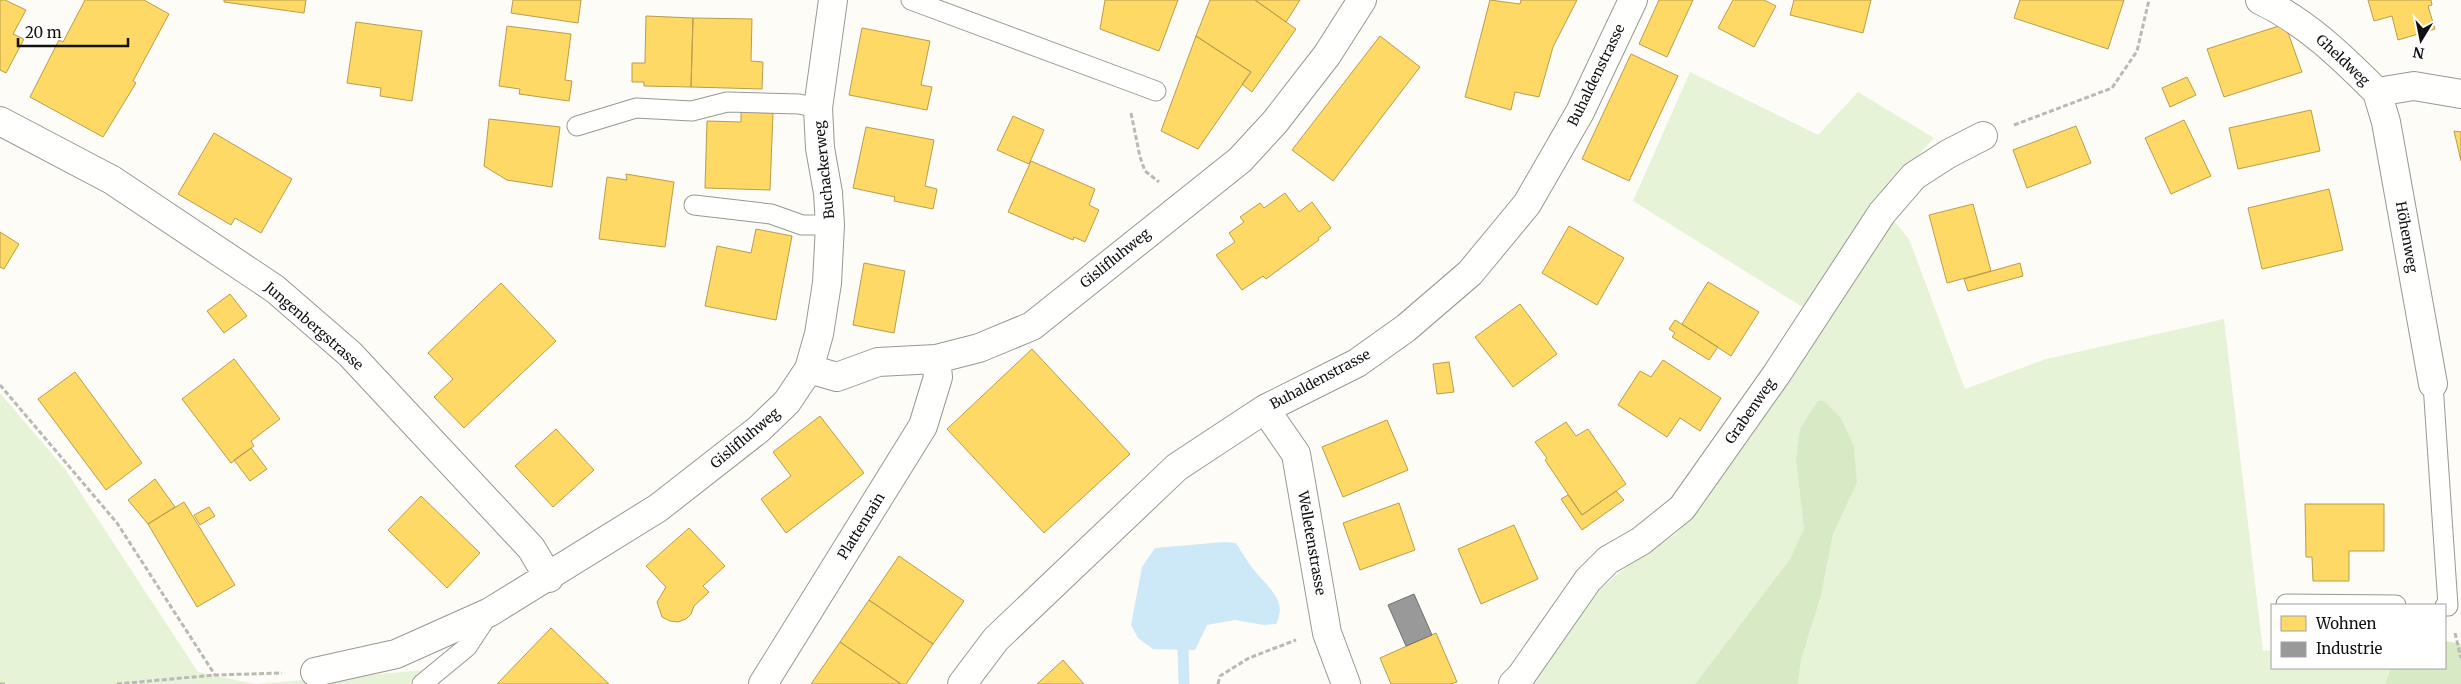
<svg xmlns="http://www.w3.org/2000/svg" width="2461" height="684" font-family="Merriweather,serif">
<rect width="100%" height="100%" fill="#fdfcf7"/>
<path fill="#e7f3d7" d="M1690,72L1818,135L1858,92L1934,138L1881,197L1894,221L1909,239L1965,389L2046,359L2224,319L2263,651L2272,650V668H2391L2385,684H1798L1801,660L1821,596L1833,534L1857,483L1796,461L1804,529L1790,559L1695,684H1528L1601,588L1637,558L1675,535L1696,511L1825,321L1633,201Z
M0,393L65,469L198,672L255,684H0Z
M427,670L409,684H255Z"/>
<path fill="#d8eac5" d="M1818,401H1824L1841,418L1854,447L1857,483L1833,534L1821,596L1801,660L1798,684H1695L1790,559L1804,529L1796,461L1800,428Z
M2445,641L2461,644V684H2385L2391,668H2445Z"/>
<path fill="#cde8f7" d="M1224,542L1236,543C1243,554 1250,566 1259,576C1272,590 1287,604 1276,624L1264,625L1235,620L1207,625L1195,650L1153,649L1138,638L1131,625L1142,567L1155,548Z"/>
<path fill="#ffd966" stroke="#b89d4c" d="M0,0H5L26,10L13,34L24,39L6,73L0,70Z
M85,0H144L169,14L133,81L136,83L103,137L30,97L59,40L63,42Z
M224,0H306L304,13L224,2Z
M513,0H581L578,23L511,13Z
M1105,0H1178L1159,51L1100,29Z
M1210,0H1255L1296,29L1252,92L1242,84L1251,72L1196,36Z
M1255,0H1300L1286,22Z
M1490,0L1520,4L1521,0H1577L1553,47L1539,97L1515,92L1511,110L1465,97Z
M1659,0H1693L1667,57L1639,44Z
M1733,0H1764L1776,6L1754,47L1718,28Z
M1794,0H1871L1863,33L1790,15Z
M2020,0H2124L2108,49L2014,18Z
M2368,0H2431L2432,5L2428,6L2435,29L2398,40L2392,16L2374,21Z
M646,16L693,18L691,87L644,86V82H632V63H645Z
M693,18L752,19L751,61L763,62L762,89L691,87Z
M356,22L422,31L412,101L380,96L381,88L347,83Z
M2285,24L2302,72L2224,97L2207,49Z
M507,26L571,34L565,80L572,81L569,101L519,94L520,89L499,86Z
M862,28L930,41L921,85L932,87L927,110L849,95Z
M1196,36L1251,72L1198,149L1161,131Z
M1380,36L1420,67L1333,181L1292,150Z
M1631,54L1678,76L1629,181L1582,159Z
M2187,77L2196,95L2170,107L2162,88Z
M2311,110L2320,151L2238,169L2229,128Z
M741,112L773,113L770,190L705,188L707,121L741,122Z
M1013,116L1044,130L1029,164L997,150Z
M489,119L560,127L552,187L507,180L484,166Z
M2184,120L2211,176L2171,194L2145,138Z
M2076,126L2091,163L2027,188L2013,150Z
M866,127L934,140L925,186L937,189L933,209L894,201L895,197L853,188Z
M2454,131L2461,132V161Z
M214,133L292,179L261,233L235,218L231,225L178,194Z
M1031,161L1095,189L1089,205L1099,210L1085,242L1074,237L1073,240L1008,212Z
M626,174L674,182L665,247L599,239L607,177L627,180Z
M2329,189L2343,250L2262,269L2248,208Z
M1285,193L1299,212L1312,202L1331,228L1318,238L1319,240L1266,279L1263,276L1242,290L1216,255L1235,242L1229,233L1244,222L1240,217L1260,203L1264,208Z
M1973,204L1991,271L1947,283L1929,215Z
M1569,226L1624,258L1597,305L1542,273Z
M756,229L792,236L776,320L705,306L717,246L751,253Z
M0,232L19,244L4,269L0,267Z
M864,263L905,271L894,333L853,325Z
M2020,263L2023,276L1968,291L1964,279Z
M1708,282L1759,312L1731,356L1682,324Z
M501,283L556,341L464,428L434,397L453,379L428,353Z
M230,294L247,316L224,333L207,311Z
M1520,304L1557,354L1513,387L1475,337Z
M1675,320L1718,347L1709,360L1672,337L1675,333L1669,329Z
M1032,349L1130,454L1044,533L947,429Z
M234,359L280,419L251,441L254,446L231,463L182,399Z
M1663,360L1721,398L1700,431L1680,418L1667,437L1618,405L1640,371L1651,377Z
M1449,362L1454,392L1437,394L1433,364Z
M75,372L142,463L106,490L38,399Z
M820,416L864,473L786,533L761,499L791,476L773,452Z
M1387,420L1408,470L1343,497L1322,447Z
M1566,422L1576,436L1588,429L1626,484L1582,515L1545,460L1547,458L1535,442Z
M556,429L594,470L553,507L515,466Z
M251,448L267,469L250,481L234,460Z
M155,479L175,507L148,524L128,500Z
M1616,491L1624,500L1582,530L1561,499L1568,495L1582,515Z
M421,496L480,553L447,588L388,530Z
M184,502L235,585L197,607L148,524Z
M1399,503L1415,550L1360,570L1343,523Z
M2305,504H2384V551H2349V581H2313L2312,557H2306Z
M209,507L215,516L200,525L194,515Z
M1514,525L1538,579L1481,604L1458,549Z
M689,528L725,566L703,586L709,592L694,606L691,614L686,619L678,622L670,621L662,617L657,602L666,587L646,566Z
M899,556L964,601L933,644L869,600Z
M869,600L933,644L906,684H901L840,642Z
M551,628L609,684H497Z
M1436,633L1457,682L1451,684H1391L1380,658Z
M840,642L901,684H811Z
M1063,660L1084,684H1037Z"/>
<path fill="#999" stroke="#707070" d="M1414,594L1432,635L1406,646L1388,605Z"/>
<g fill="none" stroke-linecap="round" stroke-linejoin="round">
<path stroke="#cde8f7" stroke-width="11" d="M1183,649L1184,684"/>
<g stroke="#979795" stroke-width="21">
<path id="lane" d="M911,0L1156,91
M577,126L636,108L692,111L727,102L799,104L818,108
M694,205L771,214L802,225H830
M2433,384L2448,606H2445
M2286,604L2396,605
M422,684L467,647L490,612"/>
</g>
<g stroke="#979795" stroke-width="30">
<path id="street" d="M2260,0C2306,22 2341,56 2377,92L2414,86L2461,94
M2377,92L2386,122L2433,384
M0,121L112,180L275,289L350,354L531,548L549,578
M809,369L837,377L878,362L936,359L979,348L1032,326L1240,160L1275,122L1327,55L1362,0
M1265,409L1296,454L1327,633L1346,684
M315,672L396,654L490,612L658,508L759,429L787,402L809,369L819,334L827,283L830,225L828,193L820,148L818,108L833,0
M763,684L923,426L938,377L936,359
M962,684L996,639L1177,467L1265,409L1357,363L1406,328L1470,273L1527,204L1580,112L1633,0
M1513,684L1521,676L1588,580L1608,560L1641,541L1682,508L1776,375L1882,213L1914,176L1948,154L1983,136"/>
</g>
<path stroke="#b9b9b8" stroke-width="3" stroke-dasharray="5 2.5" stroke-linecap="butt" d="M1131,113L1140,157L1145,171L1159,182
M2014,125L2112,88L2137,51L2149,0
M0,385L117,523L215,675
M2455,633L2461,658
M0,684H7
M117,684L215,675L282,673
M1218,684L1220,676L1249,658L1296,640"/>
<use href="#lane" stroke="#fffffe" stroke-width="19"/>
<use href="#street" stroke="#fffffe" stroke-width="28"/>
</g>
<g text-anchor="middle" dominant-baseline="central" stroke-width="5" stroke-linejoin="round" paint-order="stroke">
<g font-size="14" fill="#111" stroke="#fff">
<text transform="translate(2343 60) rotate(43)">Gheldweg</text>
<text transform="translate(1596 75) rotate(-64)">Buhaldenstrasse</text>
<text transform="translate(824 170) rotate(-96)">Buchackerweg</text>
<text transform="translate(2407 237) rotate(80)">Höhenweg</text>
<text transform="translate(1115 258) rotate(-39)">Gislifluhweg</text>
<text transform="translate(314 326) rotate(41)">Jungenbergstrasse</text>
<text transform="translate(1320 379) rotate(-28)">Buhaldenstrasse</text>
<text transform="translate(1750 411) rotate(-55)">Grabenweg</text>
<text transform="translate(745 438) rotate(-40)">Gislifluhweg</text>
<text transform="translate(861 526) rotate(-58)">Plattenrain</text>
<text transform="translate(1312 543) rotate(80)">Welletenstrasse</text>
</g>
</g>
<rect x="2271" y="604" width="175" height="65" fill="#ffffff" stroke="#a0a0a0"/>
<rect x="2281" y="616" width="25" height="15" fill="#ffd966" stroke="#a0a0a0"/>
<text x="2316" y="629" font-size="15" fill="#111111">Wohnen</text>
<rect x="2281" y="642" width="25" height="15" fill="#999999" stroke="#a0a0a0"/>
<text x="2316" y="654" font-size="15" fill="#111111">Industrie</text>
<g transform="translate(2421 40) rotate(190)" stroke="#ffffff" stroke-width="4" paint-order="stroke">
<path d="M0-4L9 19L0 12L-9 19Z" fill="#111111"/>
<text y="-8" font-size="14" font-weight="bold" text-anchor="middle" fill="#111111">N</text>
</g>
<path d="M18 38v8h110v-8" fill="none" stroke="#111111" stroke-width="2.5"/>
<text x="25" y="38" font-size="15" fill="#111111" stroke="#ffffff" stroke-width="4" paint-order="stroke">20 m</text>
</svg>
